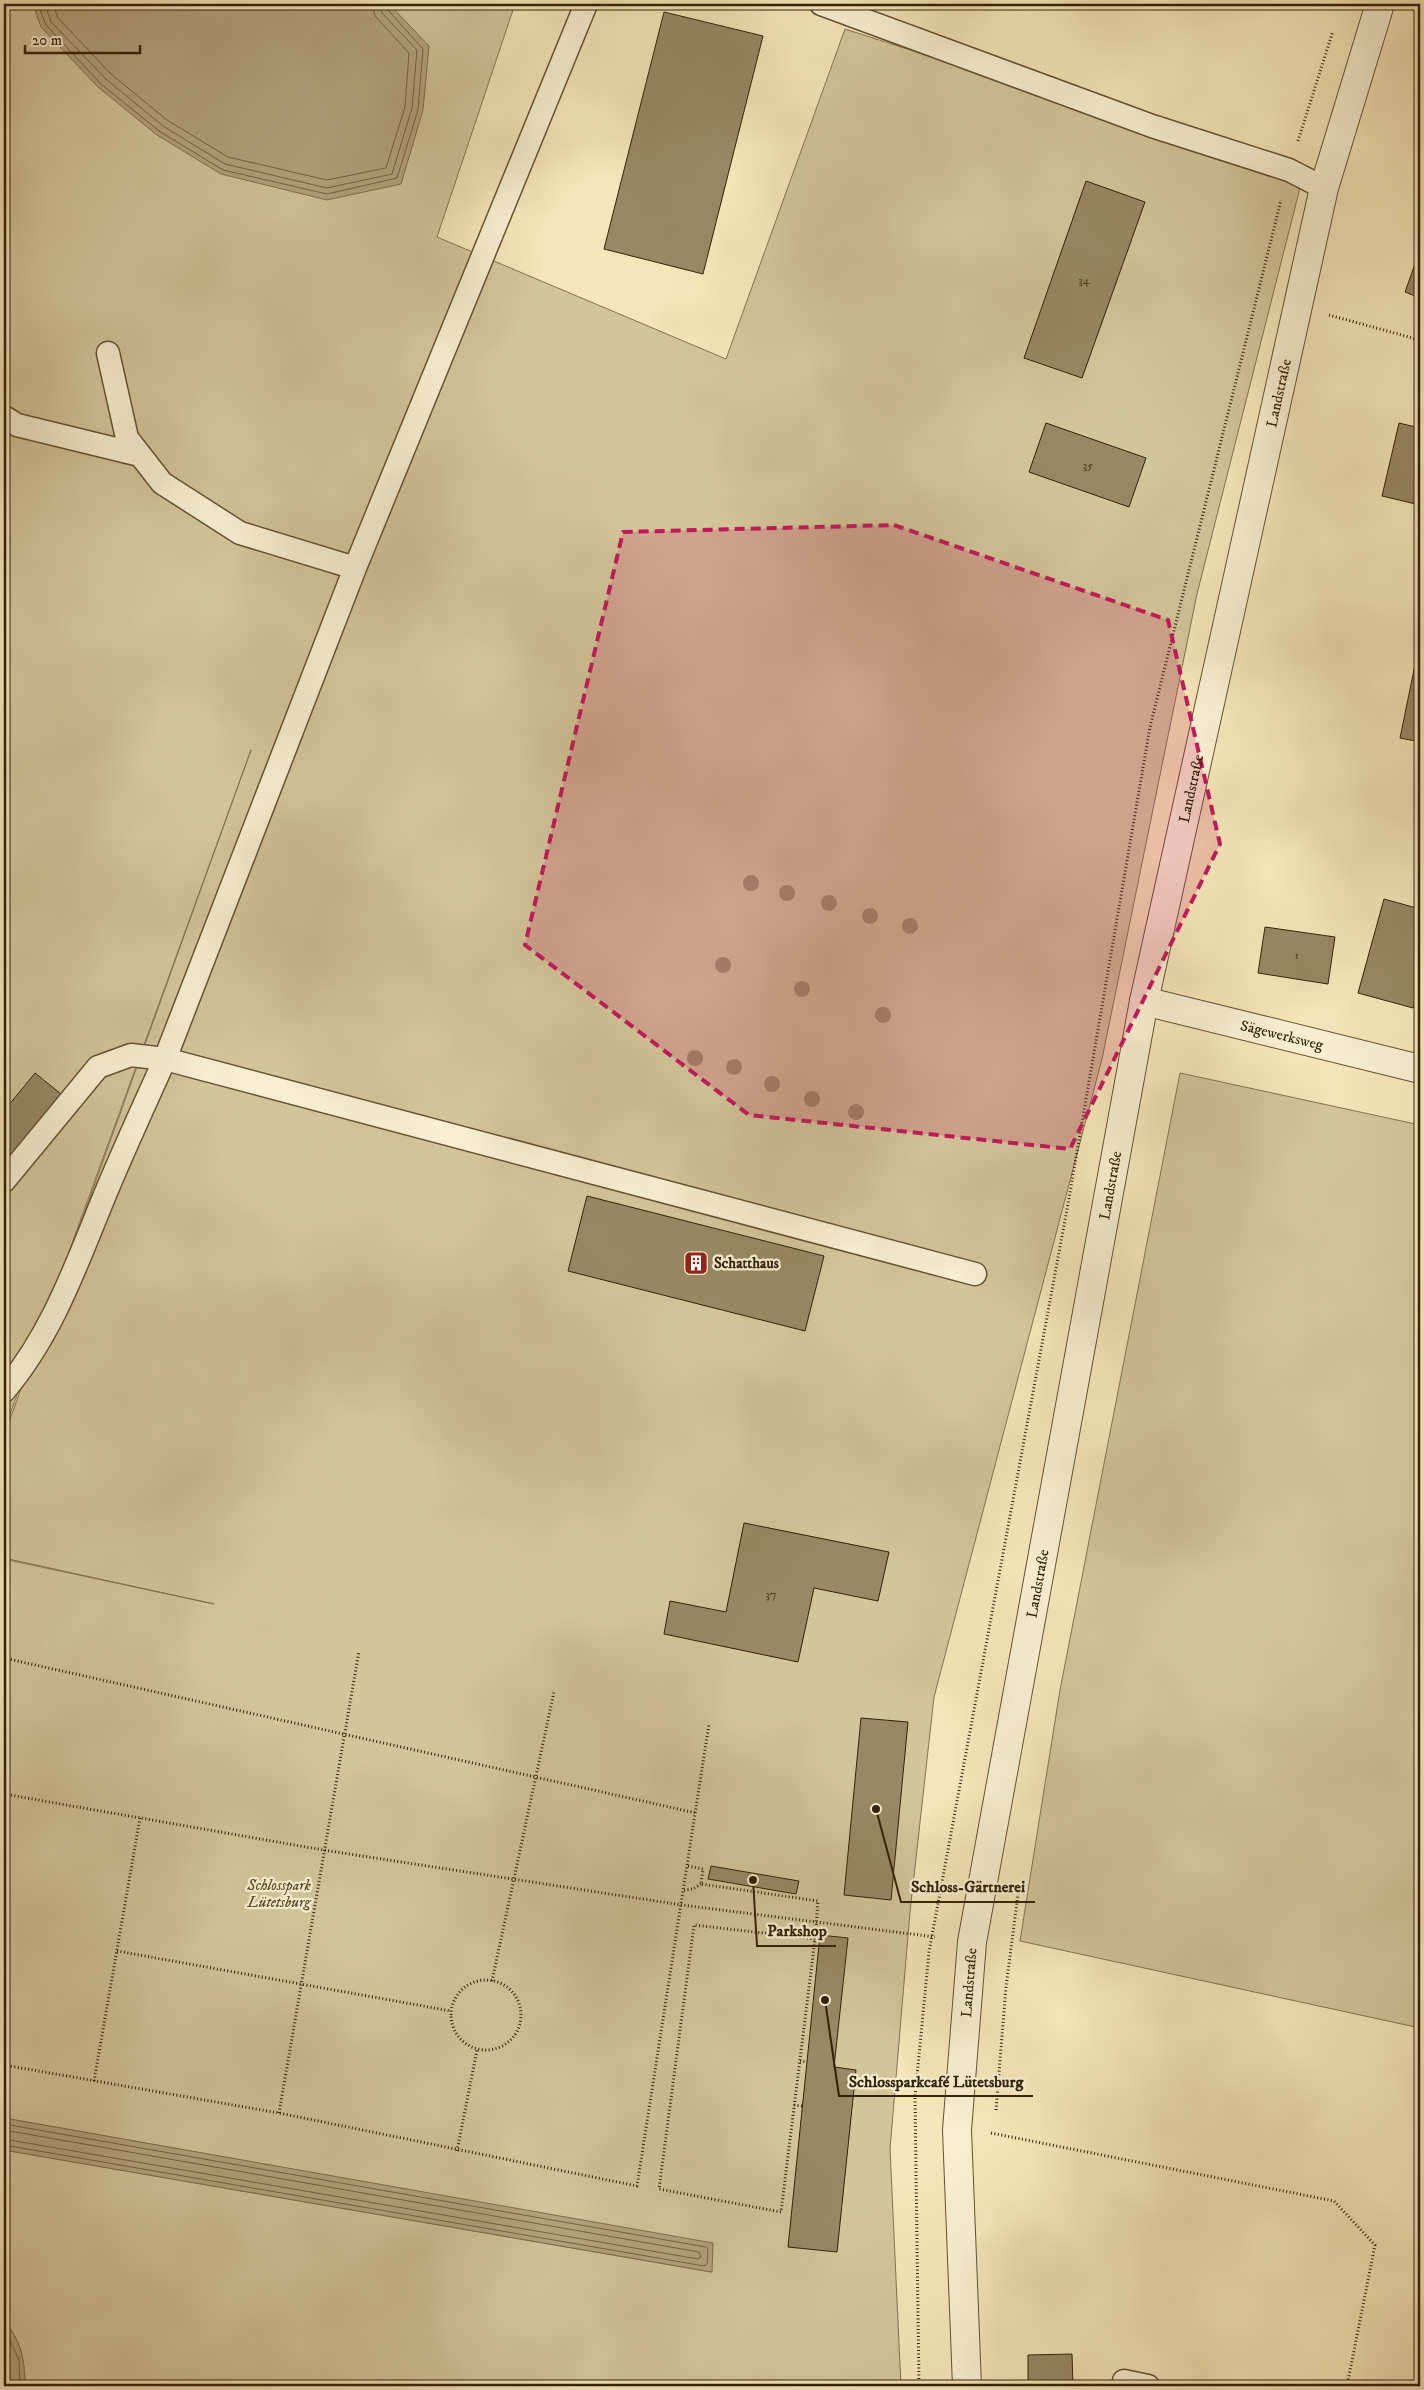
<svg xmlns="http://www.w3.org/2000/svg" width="1424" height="2390" font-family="'IM FELL DW Pica',serif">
<rect width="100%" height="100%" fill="#f4e6b8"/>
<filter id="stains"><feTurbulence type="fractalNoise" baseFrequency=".004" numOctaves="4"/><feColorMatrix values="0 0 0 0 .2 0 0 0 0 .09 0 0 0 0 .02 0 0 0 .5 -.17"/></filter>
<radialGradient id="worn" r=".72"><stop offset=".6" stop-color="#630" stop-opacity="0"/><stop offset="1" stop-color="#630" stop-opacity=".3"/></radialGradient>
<path fill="#d3c59a" stroke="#847451" d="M4,4H515L437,237L726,359L845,29L1303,176L1197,594L1102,1059L934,1697L910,1912L890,2149L901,2386H25C25,2362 21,2339 4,2321V2150L711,2272L713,2244L4,2118V1559L214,1604L4,1558V1436L251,750L4,1431Z
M1180,1073L1420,1125V2028L1020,1941L1060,1690Z"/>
<path fill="#b3a37c" stroke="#806f4e" d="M33,4H389L429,46L423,110L401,184L327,200L221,174L157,135L98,87L41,27Z
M4,2118L713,2243L712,2272L4,2150Z
M4,2321C21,2339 25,2362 25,2386H4Z"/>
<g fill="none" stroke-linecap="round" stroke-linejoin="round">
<path stroke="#746242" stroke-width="1" d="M38,4L46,25L101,84L159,131L223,170L327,194L397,178L418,110L423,49L387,9L386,4
M45,4L51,22L106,79L163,126L225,164L327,188L392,174L412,108L417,50L382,13L379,4
M53,4L58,18L111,74L167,120L228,157L327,180L386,168L405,107L409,53L375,16L372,4
M4,2124L706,2247L708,2249L707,2264L704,2266L4,2145
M4,2130L699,2252L701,2257L698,2259L4,2139
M4,2328L19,2360L20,2386"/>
</g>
<path fill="#988864" stroke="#342208" d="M664,12L763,36L703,274L604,249Z
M1086,181L1145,202L1082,378L1024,358Z
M1420,250V298L1405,292Z
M1046,423L1146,458L1129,507L1029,472Z
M1399,423L1420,428V505L1382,496Z
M1415,665L1420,666V742L1400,738Z
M1384,899L1420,909V982L1413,1008L1358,993Z
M1265,927L1335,937L1328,984L1258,973Z
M35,1073L61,1094L4,1164V1111Z
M587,1196L824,1256L805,1331L568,1271Z
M744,1523L889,1552L878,1601L814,1588L798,1662L664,1634L670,1601L726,1612Z
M861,1718L908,1722L891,1900L844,1895Z
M711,1866L799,1881L796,1894L708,1879Z
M820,1935L848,1938L834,2067L856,2070L837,2252L788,2247Z
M1072,2354L1073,2386H1028V2355Z"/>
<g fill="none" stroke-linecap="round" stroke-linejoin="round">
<g stroke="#645334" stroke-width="25">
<path id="service" d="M586,4L355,568L165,1059L975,1274
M821,4L1152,126L1289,170L1324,188
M108,353L127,438L162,483L240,533L355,568
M4,417L17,425L140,455
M4,1181L98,1067L131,1055L165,1059C144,1106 122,1153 102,1202C75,1268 51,1336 4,1391
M1124,2381L1148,2386"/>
</g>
<g stroke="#645334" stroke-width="30">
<g id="minor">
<path id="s1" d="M1144,1001L1420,1069"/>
</g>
</g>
<g stroke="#645334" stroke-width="30">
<g id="tertiary">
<path id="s2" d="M967,2386L957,2130L972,1942L1144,1001L1324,188L1380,4"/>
</g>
</g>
<path stroke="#342208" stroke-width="3" stroke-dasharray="1 2.5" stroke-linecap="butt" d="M1298,141L1333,31
M1329,315L1420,340
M4,1658L696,1813
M4,1794L323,1850L682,1905L935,1937
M688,1866L703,1869L701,1884L818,1901L815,1939L781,2212L659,2189L694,1925L815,1939
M684,1890L693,1889L701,1884
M117,1951L451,2011
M451 2015a35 35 0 1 1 70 0a35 35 0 1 1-70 0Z
M492,1981L554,1692
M800,2061L807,2062
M4,2065L279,2113L637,2186L709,1724
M94,2081L140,1818
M794,2105L802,2106
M996,2110L1006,1987L1019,1887
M279,2113L359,1651
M991,2133L1334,2201L1375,2245L1347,2386
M457,2151L477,2050
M919,2386L915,2097L929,1952L1068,1204L1150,727L1281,200"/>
<use href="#service" stroke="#f8efd1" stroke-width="22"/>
<use href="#minor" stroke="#f8efd1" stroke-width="28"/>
<use href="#tertiary" stroke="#f8efd1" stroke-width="28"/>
</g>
<g fill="#a0916b">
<circle cx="751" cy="883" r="8"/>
<circle cx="787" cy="893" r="8"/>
<circle cx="829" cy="903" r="8"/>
<circle cx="870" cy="916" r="8"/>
<circle cx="910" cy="926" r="8"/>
<circle cx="723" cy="965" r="8"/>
<circle cx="802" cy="989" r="8"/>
<circle cx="883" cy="1015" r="8"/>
<circle cx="695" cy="1058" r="8"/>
<circle cx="734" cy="1067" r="8"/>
<circle cx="772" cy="1084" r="8"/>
<circle cx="812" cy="1099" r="8"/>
<circle cx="856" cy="1112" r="8"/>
</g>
<path fill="#c2185b" fill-opacity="0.2" stroke="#c2185b" stroke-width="4" stroke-dasharray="10 6" stroke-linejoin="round" d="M894,525L1168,620L1220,844L1070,1149L749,1115L525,945L623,532Z"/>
<defs>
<g id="building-square" transform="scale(1.25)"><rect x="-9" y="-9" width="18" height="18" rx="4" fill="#8f2418" stroke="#f8efd1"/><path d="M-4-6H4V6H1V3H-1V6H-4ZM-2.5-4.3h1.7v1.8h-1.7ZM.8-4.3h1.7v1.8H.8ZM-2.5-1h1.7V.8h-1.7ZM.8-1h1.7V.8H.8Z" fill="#fff"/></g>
</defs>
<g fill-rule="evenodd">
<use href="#building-square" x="696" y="1263"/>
</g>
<g text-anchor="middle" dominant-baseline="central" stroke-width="4.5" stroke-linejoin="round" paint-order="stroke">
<g font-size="12" fill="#4d3c1f">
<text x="1084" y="280">34</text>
<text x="1088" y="465">35</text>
<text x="1297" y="955">1</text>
<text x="771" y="1594">37</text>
</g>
<g font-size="15" fill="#342208" stroke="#f8efd1">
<text stroke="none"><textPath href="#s2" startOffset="2024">Landstraße</textPath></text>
<text stroke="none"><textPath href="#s2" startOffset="1619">Landstraße</textPath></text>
<text stroke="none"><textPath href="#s1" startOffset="142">Sägewerksweg</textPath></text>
<text stroke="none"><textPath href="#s2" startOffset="1214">Landstraße</textPath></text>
<text stroke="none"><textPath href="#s2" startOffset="809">Landstraße</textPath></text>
<text stroke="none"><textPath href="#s2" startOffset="404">Landstraße</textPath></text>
</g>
<g font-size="15" font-weight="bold" fill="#342208" stroke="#f8efd1" text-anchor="start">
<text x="714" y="1263">Schatthaus</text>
</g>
<g font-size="15" font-style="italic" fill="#5c4b2c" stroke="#f8efd1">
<text x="279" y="1885">Schlosspark<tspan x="279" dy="17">Lütetsburg</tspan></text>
</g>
</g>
<path fill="none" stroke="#342208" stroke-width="2" d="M876 1809L901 1902H1035M753 1880L757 1946H836M825 2000L839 2096H1033"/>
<g fill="#342208" stroke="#f8efd1" stroke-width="2">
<circle cx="876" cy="1809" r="5"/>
<circle cx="753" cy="1880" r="5"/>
<circle cx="825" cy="2000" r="5"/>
</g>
<g font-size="16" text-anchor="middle" font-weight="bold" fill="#342208" stroke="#f8efd1" stroke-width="4.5" stroke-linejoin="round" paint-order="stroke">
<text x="968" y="1892">Schloss-Gärtnerei</text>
<text x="797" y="1936">Parkshop</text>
<text x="936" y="2087">Schlossparkcafé Lütetsburg</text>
</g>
<rect width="1424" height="2390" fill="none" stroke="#f4e6b8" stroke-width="20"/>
<rect x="5" y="5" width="1414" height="2380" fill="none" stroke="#342208" stroke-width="2.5"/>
<rect x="10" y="10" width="1404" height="2370" fill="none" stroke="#342208"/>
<path d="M25 45v8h115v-8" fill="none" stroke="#342208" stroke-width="2.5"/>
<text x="32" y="45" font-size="15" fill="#342208" stroke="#f8efd1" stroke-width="4" paint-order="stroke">20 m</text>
<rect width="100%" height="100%" filter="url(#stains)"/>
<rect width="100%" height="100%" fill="url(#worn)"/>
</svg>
